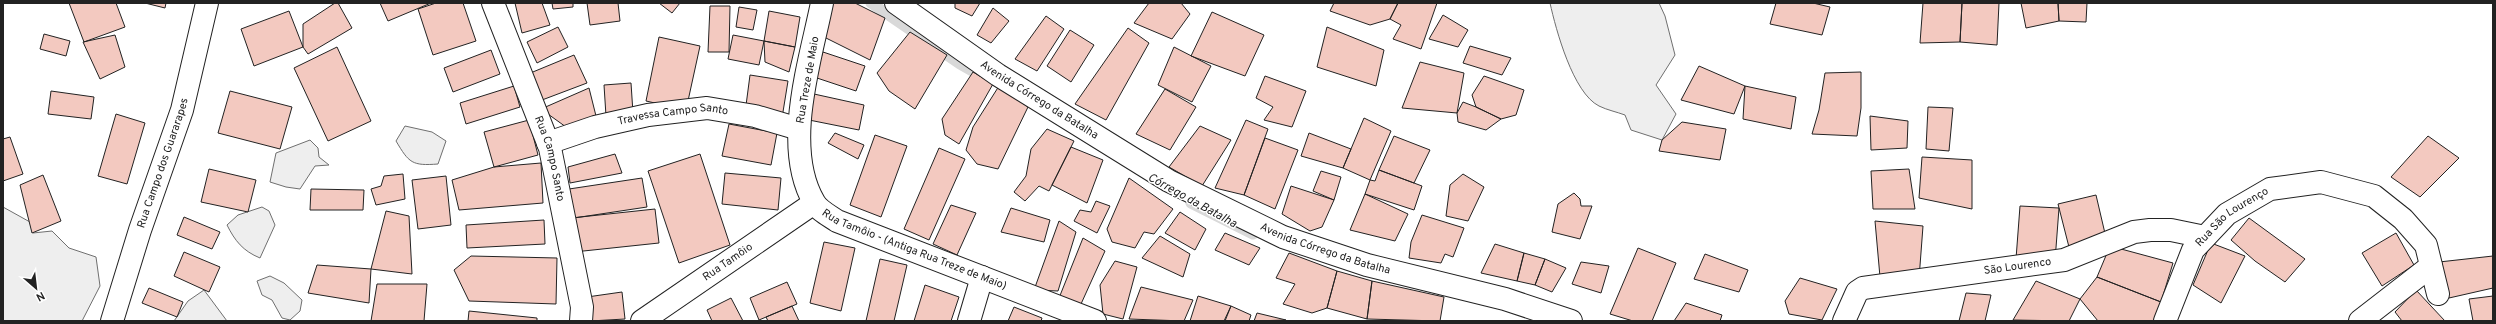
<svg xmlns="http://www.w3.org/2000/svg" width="2496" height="324" font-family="Overpass,sans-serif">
<rect width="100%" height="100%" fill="#fff"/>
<path fill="#eee" stroke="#6f6f6f" d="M1550,3H1659L1665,16L1675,55L1656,85L1676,114L1662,140L1631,130L1625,115C1617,112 1607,110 1599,106C1573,93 1556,30 1550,3Z
M405,126L432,132L446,141L438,164C412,166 409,163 396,141Z
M310,140L318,148L319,157L329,165L315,166L300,189L286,187L270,182L276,153Z
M3,207L30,222L33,233L52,231L69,248L96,257L100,286L82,321H3Z
M262,207L269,211L275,225L260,258C243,251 235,241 227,225L238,215Z
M270,276L284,283L302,300L300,311L290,320L282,318L272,300L262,295L257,281Z
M204,290L227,321H174L188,301Z"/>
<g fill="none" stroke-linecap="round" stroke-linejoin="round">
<path stroke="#d9d9d9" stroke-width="11" d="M871,3L960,64L988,80
M1191,203L1253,234"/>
</g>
<path fill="#f3c9c0" stroke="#222" d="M69,3H116L125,27L84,42Z
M145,3H166L165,8Z
M335,3H338L352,28L308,54L303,47V24Z
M380,3H431L388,21Z
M436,3H463L476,41L433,55L418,9Z
M515,3H542L550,25L522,33Z
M552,3H573V7L553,9Z
M587,3H618L620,21L590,25Z
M659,3H680L672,13Z
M828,3H855L885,18L870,60L818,34Z
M955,3H980L972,16L955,8Z
M1149,3H1181L1190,14L1172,39L1134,23Z
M1334,3H1398L1390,19L1370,25L1330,11Z
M1398,3H1437L1421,49L1393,39L1401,25L1390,19Z
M1776,3H1813L1830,7L1822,35L1770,24Z
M1923,3H1962L1960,42L1920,43Z
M1962,3H1999L1997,45L1960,42Z
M2021,3H2058L2059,21L2026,28Z
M2058,3H2087L2086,22L2059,21Z
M710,6H730L729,52H708Z
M739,7L757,10L753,30L736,27Z
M993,8L1009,21L991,43L977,35Z
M289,11L303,47L254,66L241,29Z
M769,11L800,17L795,47L764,41Z
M1212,12L1264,35L1245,76L1191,56Z
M1443,15L1468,30L1458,47L1429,39Z
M1046,16L1064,29L1037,71L1015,59Z
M558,27L568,47L537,63L527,42Z
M1327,27L1384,50L1376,86L1317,67Z
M1128,28L1149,43L1106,120L1075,104Z
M1070,30L1094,45L1071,82L1047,66Z
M910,32L947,55L915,109L889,91L877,73Z
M44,34L70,41L66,56L40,49Z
M115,35L125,67L100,79L83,42Z
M733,35L764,41L759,65L728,59Z
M659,37L700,46L686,110L646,101Z
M764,41L795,47L789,72L765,62Z
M1470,46L1511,58L1502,75L1463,63Z
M337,47L371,121L328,141L294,68Z
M1174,47L1211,66L1192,102L1158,85Z
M491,50L500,74L453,92L444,68Z
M823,52L865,66L856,91L814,77Z
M574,55L587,83L542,100L528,74Z
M1420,62L1464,73L1457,113L1402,108Z
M1699,66L1745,86L1734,114L1681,100Z
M973,72L993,84L959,144L945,135L942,119Z
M1861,72V108L1857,136L1812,134L1819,110L1825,73Z
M750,75L788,81L782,118L745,113Z
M1265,76L1306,91L1292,127L1264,120L1273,107L1256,98Z
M1484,76L1524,90L1516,115L1501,119L1476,107L1472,95Z
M631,83L633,113L606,116L604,85Z
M514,86L520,107L466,124L460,103Z
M999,86L1028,107L998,169L977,164L966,150L973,127Z
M1745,86L1796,97L1791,129L1743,119Z
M589,88L597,120L566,127L541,109Z
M1165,89L1196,107L1170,150L1136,134Z
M51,91L94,97L91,119L48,114Z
M230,91L292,107L280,149L218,133Z
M814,94L864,105L859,130L809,120Z
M1463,102L1476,107L1501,119L1486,130L1458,122L1457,113Z
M1928,107L1953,108L1949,151L1926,149Z
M116,114L145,123L127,184L98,176Z
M1870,116L1908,121L1907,148L1871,150Z
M1364,118L1391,131L1370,180L1343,168Z
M529,120L538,155L494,167L484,132Z
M1246,120L1268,129L1244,195L1215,188Z
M1682,122L1726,129L1720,160L1659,151L1662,140Z
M729,124L777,133L771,165L722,156Z
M1200,126L1231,140L1202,186L1169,167Z
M1047,129L1074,141L1049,191L1039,186L1025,201L1014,192L1026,176L1031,149Z
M835,133L864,145L858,159L828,143Z
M1309,133L1351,149L1343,168L1301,156Z
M875,135L907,146L881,217L850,205Z
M1394,136L1430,150L1414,183L1379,170Z
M2428,136L2459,158L2420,197L2391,177Z
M10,137L23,174L3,181V139Z
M1265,138L1298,150L1275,209L1244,195Z
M1071,147L1103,160L1087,203L1052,185Z
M939,148L965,159L929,240L904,229Z
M615,154L622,173L570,183L568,167Z
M700,154L730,245L679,263L648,171Z
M1922,157L1972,160V209L1919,198Z
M541,163L543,203L459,210L452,180L494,167Z
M209,169L256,180L248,212L201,202Z
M1909,169L1915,209H1873L1871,171Z
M1379,170L1422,186L1414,210L1365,194L1370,180L1375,181Z
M1321,171L1341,177L1334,200L1313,191Z
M725,173L781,178L778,210L722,204Z
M403,174L405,199L376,205L371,189L381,186L384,176Z
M1463,174L1484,187L1468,221L1446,216L1450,185Z
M43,175L61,221L32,233L20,185Z
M446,176L451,225L418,229L412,180Z
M642,178L647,207L574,218L569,189Z
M1129,178L1173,209L1154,234L1144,232L1135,248L1112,242L1107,229Z
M1291,186L1334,200L1322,227L1310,231L1282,214Z
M311,189L364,190L363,210H310Z
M1574,193L1580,199L1581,206H1592L1580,239L1552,232L1558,204Z
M1365,194L1408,214L1395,241L1350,230Z
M2096,195L2107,242L2070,251L2058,204Z
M1096,201L1110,206L1097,233L1074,221L1080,210L1091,212Z
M951,205L976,213L957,255L933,244Z
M2020,206L2059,208L2055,261L2016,259Z
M1011,208L1050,220L1044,242L1001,232Z
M655,209L659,243L574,252L571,218Z
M386,211L409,216L412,274L371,269Z
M1180,212L1206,229L1195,250L1165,233Z
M1422,215L1464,228L1453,257L1445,254L1441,263L1409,258L1411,242Z
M184,217L220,232L212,249L177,235Z
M2249,218L2305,259L2285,282L2255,261L2231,240Z
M544,220L545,244L467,248L466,225Z
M1059,221L1076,232L1058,291L1034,290Z
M1875,221L1923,226L1919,279L1880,277Z
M1225,233L1260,248L1249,265L1215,250Z
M2396,233L2414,265L2382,286L2362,253Z
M1160,236L1190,254L1183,277L1142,258Z
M1083,238L1105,251L1081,304L1059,298Z
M824,242L855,248L841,311L810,303Z
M2211,243L2245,256L2221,303L2193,285Z
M1495,244L1524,253L1517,281L1481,273Z
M2110,246L2173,263L2161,302L2097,277Z
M1638,248L1676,263L1652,321H1633L1610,314Z
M184,252L220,267L209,292L174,276Z
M1289,253L1337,271L1327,308L1312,313L1283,304L1295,284L1276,278Z
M1524,253L1545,259L1535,285L1517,281Z
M1705,254L1748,270L1739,292L1694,279Z
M471,256L557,258L556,304L469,301L454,270Z
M2493,256V288L2449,298L2439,262Z
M880,259L907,265L894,321H866Z
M1545,259L1566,268L1552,292L1535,285Z
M1115,261L1137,267L1123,319L1103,314L1100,285Z
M1581,262L1609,266L1601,293L1572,284Z
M317,265L371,269L369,303L308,293Z
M1337,271L1372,281L1367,319L1327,308Z
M2097,277L2161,302L2154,321H2098L2080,299Z
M1800,278L1837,289L1822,320L1789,314L1785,301Z
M1372,281L1444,297L1440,321L1367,319Z
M2036,281L2080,299L2069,321L2013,320Z
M787,282L797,304L759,320L750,298Z
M377,284H427L424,321H371Z
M925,285L959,297L951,321H914Z
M1141,287L1193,300L1184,321L1129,319Z
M149,288L183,302L177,317L142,303Z
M2416,290L2445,321H2402L2395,312Z
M622,292L625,319L590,321L587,297Z
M1966,293L1991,295L1985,321H1959Z
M1198,296L1231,306L1224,321H1190Z
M2493,296V321H2473L2469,299Z
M731,298L743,321H712L707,310Z
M1686,303L1722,315L1720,321H1674Z
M792,306L799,321H768L766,317Z
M1231,306L1251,315L1249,321H1225Z
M1014,307L1042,318L1041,321H1008Z
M469,311L537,318V321H468Z
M1257,313L1286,320L1254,321Z"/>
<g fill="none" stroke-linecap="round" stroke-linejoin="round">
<g stroke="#222" stroke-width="24">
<g id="minor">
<path id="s1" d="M493,3L550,148L582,307L581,321"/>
<path id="s2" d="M822,3C810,62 782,147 814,202C818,210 830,216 837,221L1095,321"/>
<path id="s3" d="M896,3L998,75L1169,181L1283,237L1367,265L1505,299L1571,321"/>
<path id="s4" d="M548,143L595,127L648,115L707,108L755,116L799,129"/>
<path id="s5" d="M112,321L140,230L182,110L207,3"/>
<path id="s6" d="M642,321L814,203"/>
<path d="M969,321L982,277"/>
<path id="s7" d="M1844,321L1857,292L1863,288L2064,260L2134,232L2150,230H2171L2205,237"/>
<path id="s8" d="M2165,321L2193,250L2227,214L2270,189L2321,182L2374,196L2403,219L2426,245L2438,294"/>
<path d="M2360,321L2431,266"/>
</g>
</g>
<use href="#minor" stroke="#fff" stroke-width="22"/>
</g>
<g text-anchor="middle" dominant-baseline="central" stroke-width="3" stroke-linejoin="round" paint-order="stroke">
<g font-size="11" fill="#222" stroke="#fff">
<text transform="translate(808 80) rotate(-80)">Rua Treze de Maio</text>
<text stroke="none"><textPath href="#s3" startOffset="173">Avenida Córrego da Batalha</textPath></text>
<text stroke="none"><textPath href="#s4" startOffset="129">Travessa Campo Santo</textPath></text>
<text stroke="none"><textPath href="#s1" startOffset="166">Rua Campo Santo</textPath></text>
<text stroke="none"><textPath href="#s5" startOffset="166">Rua Campo dos Guararapes</textPath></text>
<text stroke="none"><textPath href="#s8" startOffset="128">Rua São Lourenço</textPath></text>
<text stroke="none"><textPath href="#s2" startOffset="316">Rua Tamôio - (Antiga Rua Treze de Maio)</textPath></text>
<text stroke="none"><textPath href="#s3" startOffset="497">Avenida Córrego da Batalha</textPath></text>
<text stroke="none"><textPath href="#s6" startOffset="104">Rua Tamôio</textPath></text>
<text stroke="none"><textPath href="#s7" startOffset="195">São Lourenco</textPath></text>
</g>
<g font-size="12" font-style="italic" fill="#222" stroke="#fff">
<text transform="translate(1192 201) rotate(29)">Córrego da Batalha</text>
</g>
</g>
<rect width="2496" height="324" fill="none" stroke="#222222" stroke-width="8"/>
<g transform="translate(36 288) rotate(152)" stroke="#ffffff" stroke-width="3" paint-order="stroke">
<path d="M0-3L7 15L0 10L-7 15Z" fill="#222222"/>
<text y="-6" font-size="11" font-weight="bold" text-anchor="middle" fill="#222222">N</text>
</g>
</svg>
